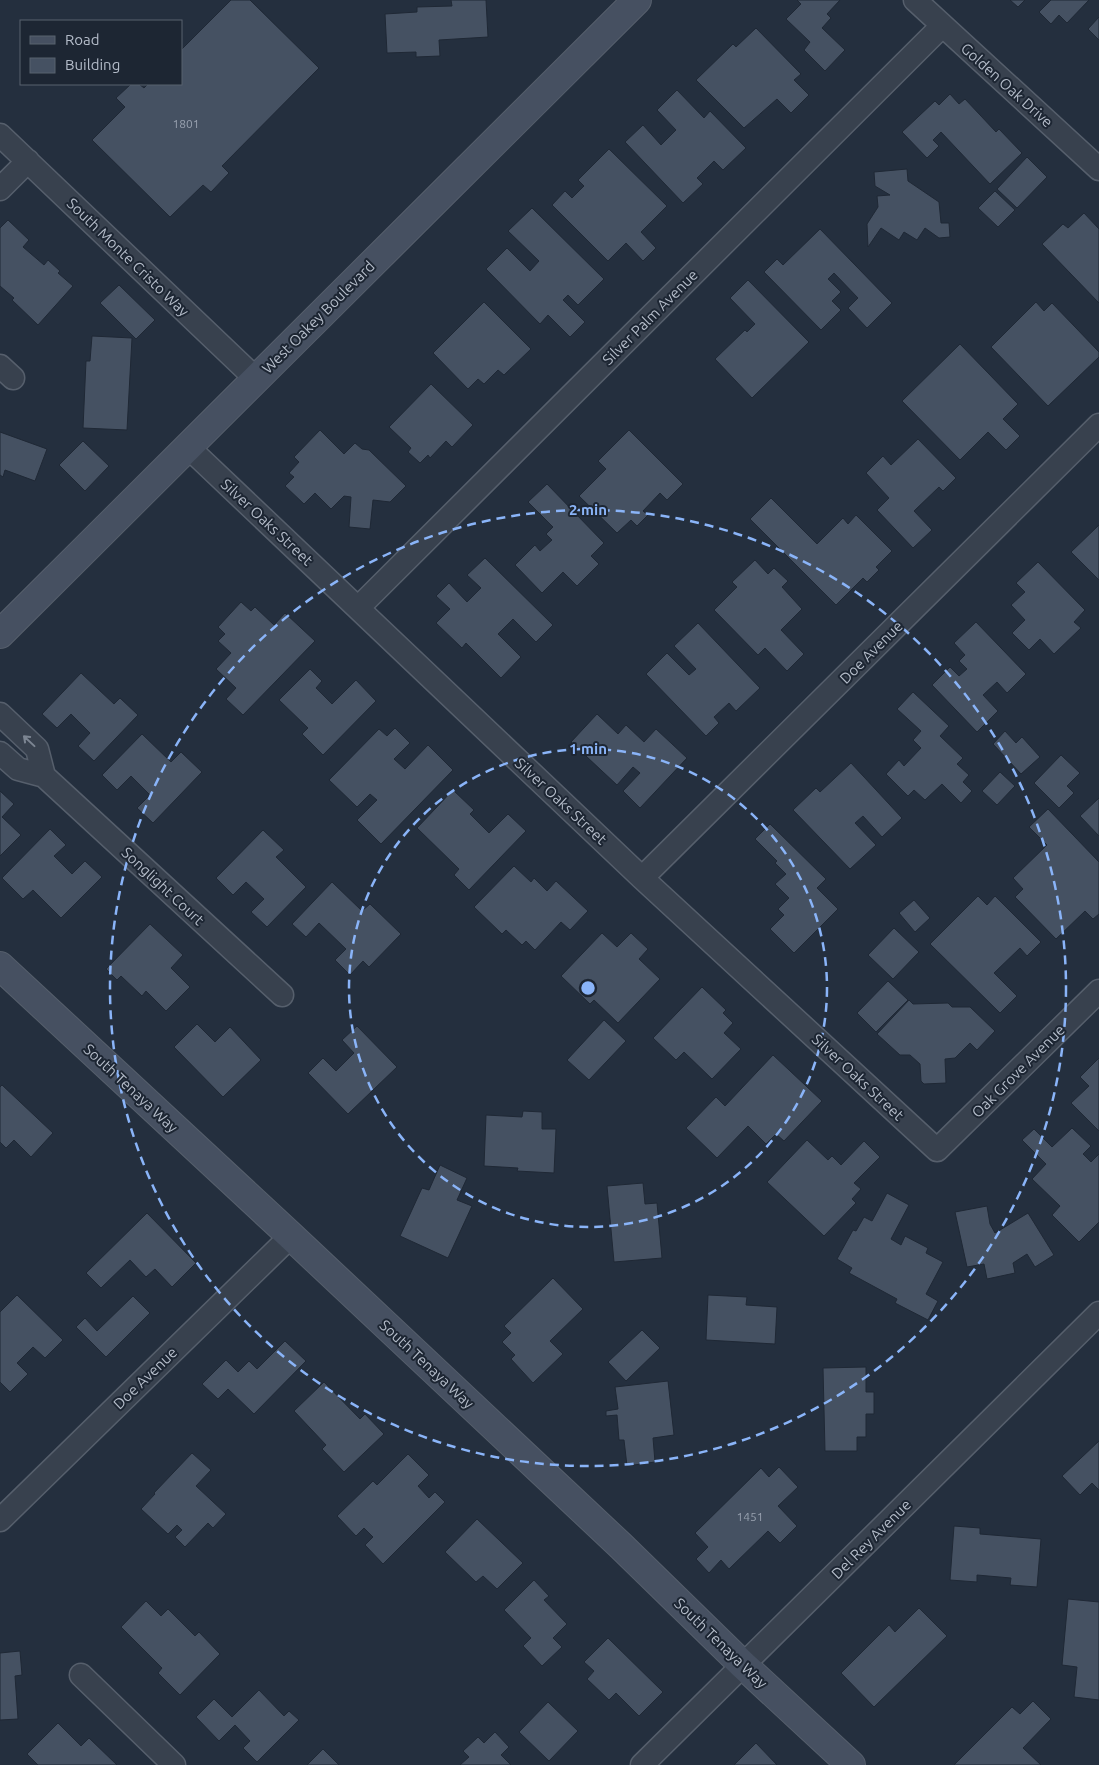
<svg xmlns="http://www.w3.org/2000/svg" width="1099" height="1765" font-family="Ubuntu,sans-serif">
<rect width="100%" height="100%" fill="#242f3e"/>
<path fill="#455162" stroke="#1f2835" d="M231,0H250L319,68L222,166L229,173L211,192L203,185L170,217L92,140L125,107L116,98L131,84H139L144,88L148,84H181V50Z
M451,0H486L488,37L439,40L440,56L416,57V52L387,53L385,14L417,12V7L452,6Z
M797,0H840L827,14L831,18L822,28L845,50L825,71L804,50L810,42L786,19L801,4Z
M1010,0H1025L1018,7Z
M1051,0H1089L1067,23L1059,15L1051,24L1039,12Z
M1099,17V40L1088,29Z
M756,28L801,74L794,80L809,95L791,113L777,99L744,128L696,80L733,44L736,47Z
M677,90L704,118L710,111L746,148L723,170L714,161L697,178L703,184L683,203L625,142L643,125L661,145L676,130L657,110Z
M950,94L959,104L965,99L996,132L999,129L1022,153L990,184L941,132L933,140L939,146L927,158L902,132L935,101L939,105Z
M609,149L667,206L641,232L656,248L643,261L626,243L608,261L552,205L565,191L572,198L584,186L578,180Z
M1027,157L1047,177L1017,208L997,189Z
M907,169L908,181L939,202L941,223H949L950,237L939,238L925,228L917,240L904,232L899,240L881,228L868,247L867,224L878,207L877,196L890,195L875,186L874,172Z
M995,191L1015,210L998,227L978,208Z
M532,208L604,279L578,305L568,295L563,300L585,322L570,337L548,315L540,324L486,269L507,248L530,271L539,261L508,231Z
M1084,213L1099,229V303L1042,244L1063,224L1068,228Z
M8,220L29,240L23,247L44,265L48,260L60,271L58,273L73,286L38,325L12,300L14,298L0,286V228Z
M820,229L892,303L867,328L848,308L858,298L834,273L828,279L841,292L832,301L841,310L821,330L764,272L777,259L783,265Z
M748,280L809,342L752,398L715,359L745,330L747,332L755,324L730,298Z
M119,285L155,320L136,339L100,303Z
M484,302L531,349L504,375L498,370L484,384L478,379L468,389L433,353Z
M1036,302L1044,311L1052,303L1099,352V357L1048,406L991,347Z
M92,336L132,338L127,430L83,428L86,361H90Z
M960,344L1018,404L1003,419L1020,436L1006,450L988,432L960,460L902,401Z
M431,384L473,425L452,447L446,441L430,458L428,455L420,463L408,452L411,448L389,427Z
M320,430L344,454L355,443L362,449L369,450L406,486L390,502L373,500L370,529L349,527L351,497L344,496L331,509L315,493L304,504L285,486L294,477L289,473L299,462L294,457Z
M629,430L683,484L667,500L660,493L643,511L648,515L637,526L631,520L617,533L579,496L606,469L598,461Z
M0,432L47,449L35,481L5,470L3,477L0,475Z
M918,439L956,478L943,491L939,487L914,511L932,530L913,548L877,510L889,498L866,473L883,456L891,465Z
M83,441L109,466L85,491L59,465Z
M547,484L604,543L591,556L599,564L577,586L563,572L542,593L515,565L535,545L540,551L552,540L546,534L553,527L528,502Z
M771,498L817,544L843,518L848,524L856,515L892,551L876,567L879,570L867,582L863,578L836,605L750,519Z
M1099,525V580L1071,552Z
M485,558L553,625L536,642L513,619L498,634L521,657L501,678L466,643L462,648L436,623L450,609L436,596L449,583L467,602L481,588L467,575Z
M755,560L768,574L774,568L788,581L782,587L802,609L781,630L804,654L787,671L765,648L758,655L714,610L737,587L732,582Z
M1038,562L1085,610L1074,622L1081,628L1054,654L1040,639L1029,650L1012,633L1025,620L1011,605L1025,592L1016,583Z
M241,602L251,611L255,607L274,625L285,613L315,641L243,715L226,699L236,688L216,669L231,653L218,641L225,634L218,627Z
M976,622L1026,674L1007,693L997,682L983,695L998,711L977,732L932,685L950,667L959,676L967,669L959,661L965,655L954,643Z
M698,623L760,688L736,711L729,703L714,717L719,723L706,736L646,674L667,653L689,675L696,669L674,646Z
M310,669L322,681L316,688L332,704L356,680L376,701L323,755L302,734L308,728L279,700Z
M81,673L114,704L120,698L138,715L94,761L78,746L90,733L71,714L57,728L42,714Z
M913,692L949,726L940,736L963,758L957,764L969,775L963,782L972,791L961,803L942,784L925,800L914,790L908,796L886,774L899,760L904,766L921,748L913,740L921,731L897,709Z
M597,714L618,734L626,725L644,742L656,729L687,758L640,808L623,791L640,773L633,767L617,785L571,742Z
M395,728L410,743L394,759L405,769L428,745L453,770L381,844L357,820L377,800L370,794L357,807L329,780L379,729L387,736Z
M1005,731L1016,743L1022,737L1040,757L1021,774L993,744Z
M142,734L171,762L181,752L202,772L153,823L137,808L150,795L131,776L117,790L102,775Z
M1061,755L1080,773L1067,786L1074,793L1059,808L1034,783Z
M851,763L902,818L882,837L863,816L855,823L876,845L850,869L793,810L816,788L820,792Z
M1000,772L1015,786L997,805L982,791Z
M453,790L474,810L470,814L489,833L508,814L526,831L469,890L454,875L459,869L417,828Z
M0,791L14,804L2,817L21,835L0,856Z
M1099,798V836L1080,816Z
M1048,809L1099,862V914L1093,919L1085,911L1056,939L1015,897L1023,889L1013,878L1047,845L1029,827Z
M770,824L826,879L817,888L838,909L794,953L770,929L784,915L778,909L789,898L775,884L786,874L775,863L777,861L755,839Z
M50,829L66,845L54,856L72,874L85,861L102,877L61,918L33,890L23,899L2,878Z
M263,830L284,850L276,857L306,887L267,927L251,912L264,899L246,882L233,895L216,878Z
M514,866L531,882L534,878L547,891L556,881L588,911L570,930L561,922L535,950L526,941L522,945L506,930L502,934L474,907Z
M332,882L362,911L370,904L401,934L369,967L363,961L350,975L335,960L346,949L319,923L306,937L292,924Z
M978,896L987,905L995,896L1041,942L1027,956L1020,948L994,973L1017,996L1000,1013L930,944Z
M914,900L930,918L915,932L899,913Z
M150,924L183,955L171,968L190,987L166,1011L146,991L142,996L121,976L117,980L106,969Z
M894,928L919,952L893,979L868,955Z
M602,933L617,947L631,933L648,949L639,959L660,979L618,1023L594,1000L590,1004L561,976Z
M888,981L908,1000L876,1032L857,1013Z
M702,987L726,1010L723,1013L733,1023L724,1033L741,1049L712,1079L684,1052L676,1060L653,1038Z
M909,1000L913,1004L948,1003L952,1007H970L995,1031L977,1050L970,1043L955,1058L945,1059L946,1083L924,1084L921,1081L920,1064L910,1055H900L877,1034Z
M604,1020L626,1041L589,1080L567,1060Z
M197,1024L215,1042L230,1027L261,1060L223,1097L174,1047Z
M357,1026L397,1067L348,1114L308,1073L323,1058L336,1071L354,1053L342,1040Z
M773,1055L822,1101L784,1141L776,1134L766,1144L748,1126L717,1158L686,1128L716,1097L725,1106Z
M1099,1058V1131L1071,1103L1089,1086L1080,1077Z
M2,1085L53,1133L31,1157L14,1140L6,1148L0,1142V1087Z
M523,1111L542,1112V1129H556L554,1173L517,1171L518,1168L484,1166L486,1115L522,1117Z
M1072,1128L1091,1146L1083,1154L1091,1162L1099,1154V1222L1079,1242L1052,1215L1060,1206L1032,1179L1046,1164L1022,1140L1034,1129L1052,1147Z
M807,1140L828,1160L832,1156L841,1165L864,1141L880,1157L854,1183L861,1189L852,1199L856,1203L824,1236L767,1182Z
M440,1165L467,1178L457,1200L472,1206L448,1258L400,1236L422,1188L429,1190Z
M643,1183L645,1204L657,1203L662,1258L614,1262L607,1186Z
M887,1193L909,1205L891,1239L901,1245L905,1236L928,1248L926,1253L943,1262L926,1294L938,1301L928,1320L895,1303L897,1299L849,1273L852,1268L837,1259L853,1230L856,1231L864,1217L872,1221Z
M987,1206L990,1224L995,1233L1028,1213L1054,1255L1035,1267L1027,1254L1013,1263L1015,1273L987,1279L984,1264L967,1267L955,1212Z
M147,1213L196,1263L172,1287L155,1269L146,1277L130,1260L101,1288L86,1273Z
M553,1278L583,1309L550,1341L563,1354L533,1383L511,1359L515,1355L502,1342L511,1333L504,1326Z
M17,1295L63,1340L45,1358L33,1347L17,1363L28,1374L10,1392L0,1382V1312Z
M708,1295L747,1297L746,1305L777,1307L775,1344L706,1340Z
M133,1296L150,1313L106,1357L76,1327L85,1318L97,1331Z
M642,1330L660,1348L626,1381L608,1362Z
M285,1341L306,1361L254,1414L228,1389L218,1399L202,1384L226,1360L238,1372L249,1361L257,1369Z
M866,1367V1392H874V1414H866V1437H857V1451H825L823,1368Z
M668,1381L674,1435L653,1438L655,1462L627,1466L624,1440H619L617,1415L606,1416V1411L618,1409L615,1387Z
M324,1382L360,1419L365,1414L384,1434L344,1472L322,1449L326,1445L294,1411Z
M1099,1441V1490L1092,1483L1080,1495L1062,1476Z
M192,1453L211,1470L196,1486L226,1514L213,1528L208,1523L185,1547L175,1537L182,1530L177,1525L168,1534L141,1509L155,1494L154,1493Z
M408,1454L429,1475L418,1486L429,1498L435,1492L445,1502L383,1564L365,1545L373,1537L364,1528L356,1536L337,1516L373,1481L377,1485Z
M779,1467L798,1487L778,1506L797,1526L780,1543L768,1531L729,1569L721,1560L709,1573L696,1559L708,1547L695,1533L761,1468L769,1477Z
M477,1519L523,1563L497,1589L483,1576L476,1582L445,1552Z
M954,1526L980,1528V1534L1041,1539L1037,1587L1010,1585L1011,1578L977,1575V1582L950,1580Z
M534,1580L549,1596L544,1600L567,1624L553,1638L562,1647L542,1666L523,1646L531,1638L504,1610Z
M1068,1599L1099,1602V1700L1074,1697L1077,1667L1062,1665Z
M146,1601L161,1616L168,1609L195,1636L199,1632L220,1654L180,1695L158,1673L162,1668L121,1627Z
M919,1608L947,1636L874,1707L841,1673L889,1625L895,1632Z
M608,1638L663,1692L639,1716L616,1693L609,1700L587,1679L594,1671L584,1662Z
M20,1651L22,1675L15,1676L18,1719L0,1720V1653Z
M259,1690L284,1716L289,1711L299,1720L257,1762L243,1748L250,1741L235,1725L219,1741L196,1717L214,1699L232,1717Z
M1033,1701L1051,1719L1023,1748L1041,1765H954L1012,1707L1020,1714Z
M548,1702L578,1731L549,1761L519,1732Z
M58,1723L81,1746L89,1738L117,1765H38L27,1754Z
M495,1732L509,1747L501,1755L511,1765H460L469,1757L463,1751L478,1737L484,1743Z
M756,1743L777,1765H734Z
M323,1749L339,1765H307Z"/>
<g fill="none" stroke-linecap="round" stroke-linejoin="round">
<g stroke="#565f6c" stroke-width="25">
<path id="street" d="M915,0L1099,169
M0,135L256,379
M0,189L28,161
M0,366L13,378
M189,448L642,878L937,1150L1099,991
M358,608L942,26
M0,714L37,749L44,776
M0,753L18,769L44,776L282,995
M642,878L1099,425
M0,1520L291,1236
M81,1675L174,1765
M642,1765L1099,1313"/>
</g>
<g stroke="#565f6c" stroke-width="30">
<path id="secondary" d="M0,634L637,0
M0,966L291,1236L621,1546L743,1665L851,1765"/>
</g>
<use href="#street" stroke="#38414e" stroke-width="22"/>
<use href="#secondary" stroke="#465061" stroke-width="28"/>
</g>
<defs><path id="oneway-shaft" d="M-6 0H5M1.5-3L5.5 0L1.5 3" fill="none" stroke-width="1.6" stroke-linecap="round" stroke-linejoin="round" transform="scale(1.25)"/></defs>
<use stroke="#7c8592" href="#oneway-shaft" transform="translate(29 741) rotate(-137)"/>
<g fill="none" stroke="#8ab4f8" stroke-width="2.5" stroke-dasharray="9 6">
<circle cx="588" cy="988" r="239"/>
<circle cx="588" cy="988" r="478"/>
</g>
<g text-anchor="middle" dominant-baseline="central" stroke-width="4" stroke-linejoin="round" paint-order="stroke">
<g font-size="12" fill="#98a1af">
<text x="186" y="123">1801</text>
<text x="750" y="1516">1451</text>
</g>
<g font-size="15" fill="#b4bcc9" stroke="#1d2633">
<text transform="translate(1007 85) rotate(42)">Golden Oak Drive</text>
<text transform="translate(128 257) rotate(44)">South Monte Cristo Way</text>
<text transform="translate(318 317) rotate(-45)">West Oakey Boulevard</text>
<text transform="translate(650 317) rotate(-45)">Silver Palm Avenue</text>
<text transform="translate(267 522) rotate(43)">Silver Oaks Street</text>
<text transform="translate(871 652) rotate(-45)">Doe Avenue</text>
<text transform="translate(561 801) rotate(43)">Silver Oaks Street</text>
<text transform="translate(163 886) rotate(43)">Songlight Court</text>
<text transform="translate(1018 1071) rotate(-45)">Oak Grove Avenue</text>
<text transform="translate(858 1077) rotate(43)">Silver Oaks Street</text>
<text transform="translate(131 1088) rotate(43)">South Tenaya Way</text>
<text transform="translate(427 1364) rotate(43)">South Tenaya Way</text>
<text transform="translate(145 1378) rotate(-44)">Doe Avenue</text>
<text transform="translate(871 1539) rotate(-45)">Del Rey Avenue</text>
<text transform="translate(721 1643) rotate(44)">South Tenaya Way</text>
</g>
</g>
<circle cx="588" cy="988" r="8" fill="#8ab4f8" stroke="#1d2633" stroke-width="2.5"/>
<g font-size="15" text-anchor="middle" font-weight="bold" fill="#8ab4f8" stroke="#1d2633" stroke-width="4" stroke-linejoin="round" paint-order="stroke">
<text x="588" y="515">2 min</text>
<text x="588" y="754">1 min</text>
</g>
<rect x="20" y="20" width="162" height="65" fill="#1d2633" stroke="#59626f"/>
<rect x="30" y="36" width="25" height="8" fill="#465061" stroke="#59626f"/>
<text x="65" y="45" font-size="15" fill="#b4bcc9">Road</text>
<rect x="30" y="58" width="25" height="15" fill="#455162" stroke="#59626f"/>
<text x="65" y="70" font-size="15" fill="#b4bcc9">Building</text>
</svg>
